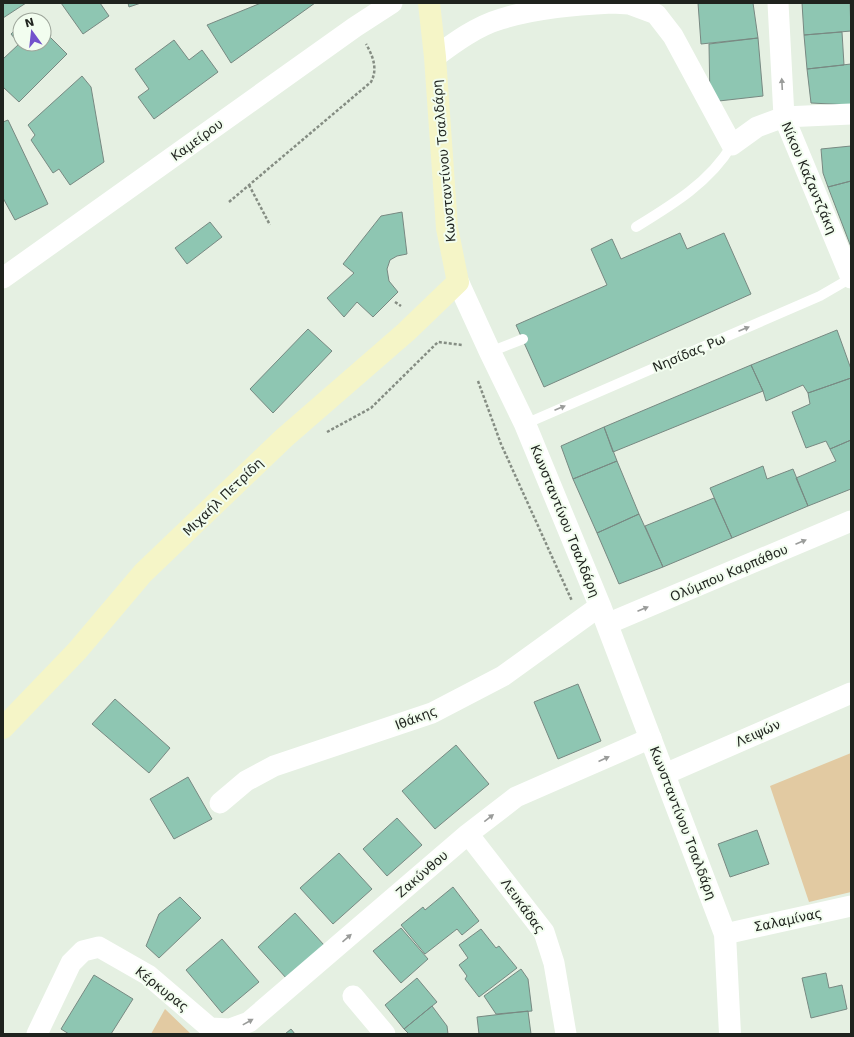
<svg xmlns="http://www.w3.org/2000/svg" width="854" height="1037" font-family="'DejaVu Sans',sans-serif">
<rect width="100%" height="100%" fill="#e5f0e2"/>
<path fill="#e2caa2" d="M851,753V892L809,902L770,786Z
M165,1009L191,1034H151Z"/>
<path fill="#8ec6b2" stroke="#788982" d="M3,3H26L3,18Z
M61,3H100L109,16L83,34Z
M128,3H141L129,7Z
M261,3H315L231,63L207,25Z
M698,3H753L758,38L701,44Z
M802,3H850L851,31L804,35Z
M20,25V44H44V31L67,54L19,102L3,87V59L19,44L11,34Z
M842,32L844,65L807,69L804,35Z
M758,38L763,96L710,102L709,44Z
M174,40L189,60L202,50L218,72L154,119L138,97L149,89L135,69Z
M851,64V105L811,103L807,69Z
M82,76L91,87L104,162L70,185L59,169L53,173L31,140L35,135L28,125Z
M8,120L48,204L15,220L3,198V122Z
M851,146V181L828,187L823,173L821,149Z
M851,181V247L828,187Z
M402,212L407,254L397,256L390,260L387,269L389,281L398,292L373,317L357,302L344,317L327,298L354,273L343,264L381,216Z
M210,222L222,237L187,264L175,248Z
M680,233L687,249L724,233L751,294L544,387L516,325L607,285L591,249L612,239L621,259Z
M308,329L332,351L273,413L250,389Z
M837,330L851,369V378L808,393L803,385L766,401L763,391L751,365Z
M751,365L763,391L613,452L604,427Z
M851,378V440L830,449L826,441L806,448L792,412L810,404L808,393Z
M604,427L617,461L573,479L561,446Z
M851,440V489L808,506L796,478L836,461L830,449Z
M617,461L639,514L597,533L573,479Z
M763,466L767,479L793,469L808,506L732,538L710,488Z
M714,498L732,538L663,567L645,526Z
M639,514L663,567L619,584L597,533Z
M578,684L601,741L558,759L534,702Z
M115,699L170,748L149,773L92,724Z
M456,745L489,784L435,829L402,791Z
M188,777L212,819L174,839L150,799Z
M397,818L422,845L387,876L363,849Z
M757,830L769,864L730,877L718,844Z
M339,853L372,889L333,924L300,888Z
M453,887L479,921L462,935L457,929L425,954L401,925L423,907L425,910Z
M180,897L201,918L159,958L146,946L159,914Z
M295,913L324,945L287,979L258,947Z
M401,928L428,959L401,983L373,951Z
M481,929L496,948L499,946L517,968L479,997L465,979L467,976L459,965L468,958L459,945Z
M222,939L259,982L222,1013L186,970Z
M521,969L528,979L532,1011L496,1014L484,996Z
M826,973L829,988L842,985L847,1009L811,1018L802,978Z
M94,975L133,999L111,1034H69L61,1029Z
M417,978L437,1002L404,1029L385,1005Z
M432,1006L447,1026L448,1034H409L404,1029Z
M528,1011L531,1034H479L477,1017Z
M291,1029L295,1034H285Z"/>
<g fill="none" stroke-linecap="round" stroke-linejoin="round">
<path stroke="#858d83" stroke-width="2.5" stroke-dasharray="3 2" stroke-linecap="butt" d="M249,185L270,225
M229,202L371,82C378,69 373,56 366,44
M395,302L401,306
M478,381L501,444L572,601
M327,432L371,408L438,342L462,345"/>
<path stroke="#fff" stroke-width="10" d="M636,227C672,205 710,182 732,145
M490,352L523,339
M525,424L820,296L851,278"/>
<path stroke="#fff" stroke-width="21" d="M612,3L629,4L656,14L673,36L732,145L757,127L784,117L851,114
M778,3L784,117L851,278
M435,57C455,42 477,26 501,19C536,8 576,5 612,3
M3,278L355,27L392,3
M607,624L851,521
M665,774L851,693
M220,803L246,781L274,766L432,713L503,676L600,606
M468,834L544,932L554,963L566,1034
M725,934L851,906
M353,996L385,1034
M37,1034L71,963L83,951L99,947L148,975L210,1028L230,1029L249,1022L468,834L516,797L651,738"/>
<path stroke="#fff" stroke-width="22" d="M458,282L490,352L525,424L600,606L725,934L730,1034"/>
<path stroke="#f5f5c7" stroke-width="22" d="M3,728L77,651L143,573L284,438L406,332L458,282L447,228L435,57L429,3"/>
</g>
<defs><path id="oneway-solid" d="M-6-.8H1V-3.2L6.5 0L1 3.2V.8H-6Z"/></defs>
<g fill="#9a9c9a">
<use href="#oneway-solid" transform="translate(782 84) rotate(-93)"/>
<use href="#oneway-solid" transform="translate(744 329) rotate(-23)"/>
<use href="#oneway-solid" transform="translate(560 408) rotate(-23)"/>
<use href="#oneway-solid" transform="translate(801 542) rotate(-23)"/>
<use href="#oneway-solid" transform="translate(643 609) rotate(-23)"/>
<use href="#oneway-solid" transform="translate(604 759) rotate(-24)"/>
<use href="#oneway-solid" transform="translate(489 818) rotate(-38)"/>
<use href="#oneway-solid" transform="translate(347 938) rotate(-41)"/>
<use href="#oneway-solid" transform="translate(248 1022) rotate(-29)"/>
</g>
<g text-anchor="middle" dominant-baseline="central" stroke-width="4" stroke-linejoin="round" paint-order="stroke">
<g font-size="13" fill="#1f231e" stroke="#f2fdef">
<text transform="translate(197 140) rotate(-36)">Καμείρου</text>
<text transform="translate(444 161) rotate(-95)">Κωνσταντίνου Τσαλδάρη</text>
<text transform="translate(809 178) rotate(67)">Νίκου Καζαντζάκη</text>
<text transform="translate(689 353) rotate(-23)">Νησίδας Ρω</text>
<text transform="translate(223 497) rotate(-44)">Μιχαήλ Πετρίδη</text>
<text transform="translate(565 521) rotate(68)">Κωνσταντίνου Τσαλδάρη</text>
<text transform="translate(729 573) rotate(-23)">Ολύμπου Καρπάθου</text>
<text transform="translate(416 718) rotate(-21)">Ιθάκης</text>
<text transform="translate(758 733) rotate(-24)">Λειψών</text>
<text transform="translate(683 823) rotate(69)">Κωνσταντίνου Τσαλδάρη</text>
<text transform="translate(422 874) rotate(-41)">Ζακύνθου</text>
<text transform="translate(523 906) rotate(54)">Λευκάδας</text>
<text transform="translate(788 920) rotate(-12)">Σαλαμίνας</text>
<text transform="translate(162 989) rotate(38)">Κέρκυρας</text>
</g>
</g>
<rect width="854" height="1037" fill="none" stroke="#1f231e" stroke-width="8"/>
<g transform="translate(32 32) rotate(345)"><circle r="19" fill="#f2fdef" stroke="#9ea69b"/>
<path d="M0-3L7 15L0 10L-7 15Z" fill="#7252cc"/>
<text y="-6" font-size="11" font-weight="bold" text-anchor="middle" fill="#1f231e">N</text>
</g>
</svg>
